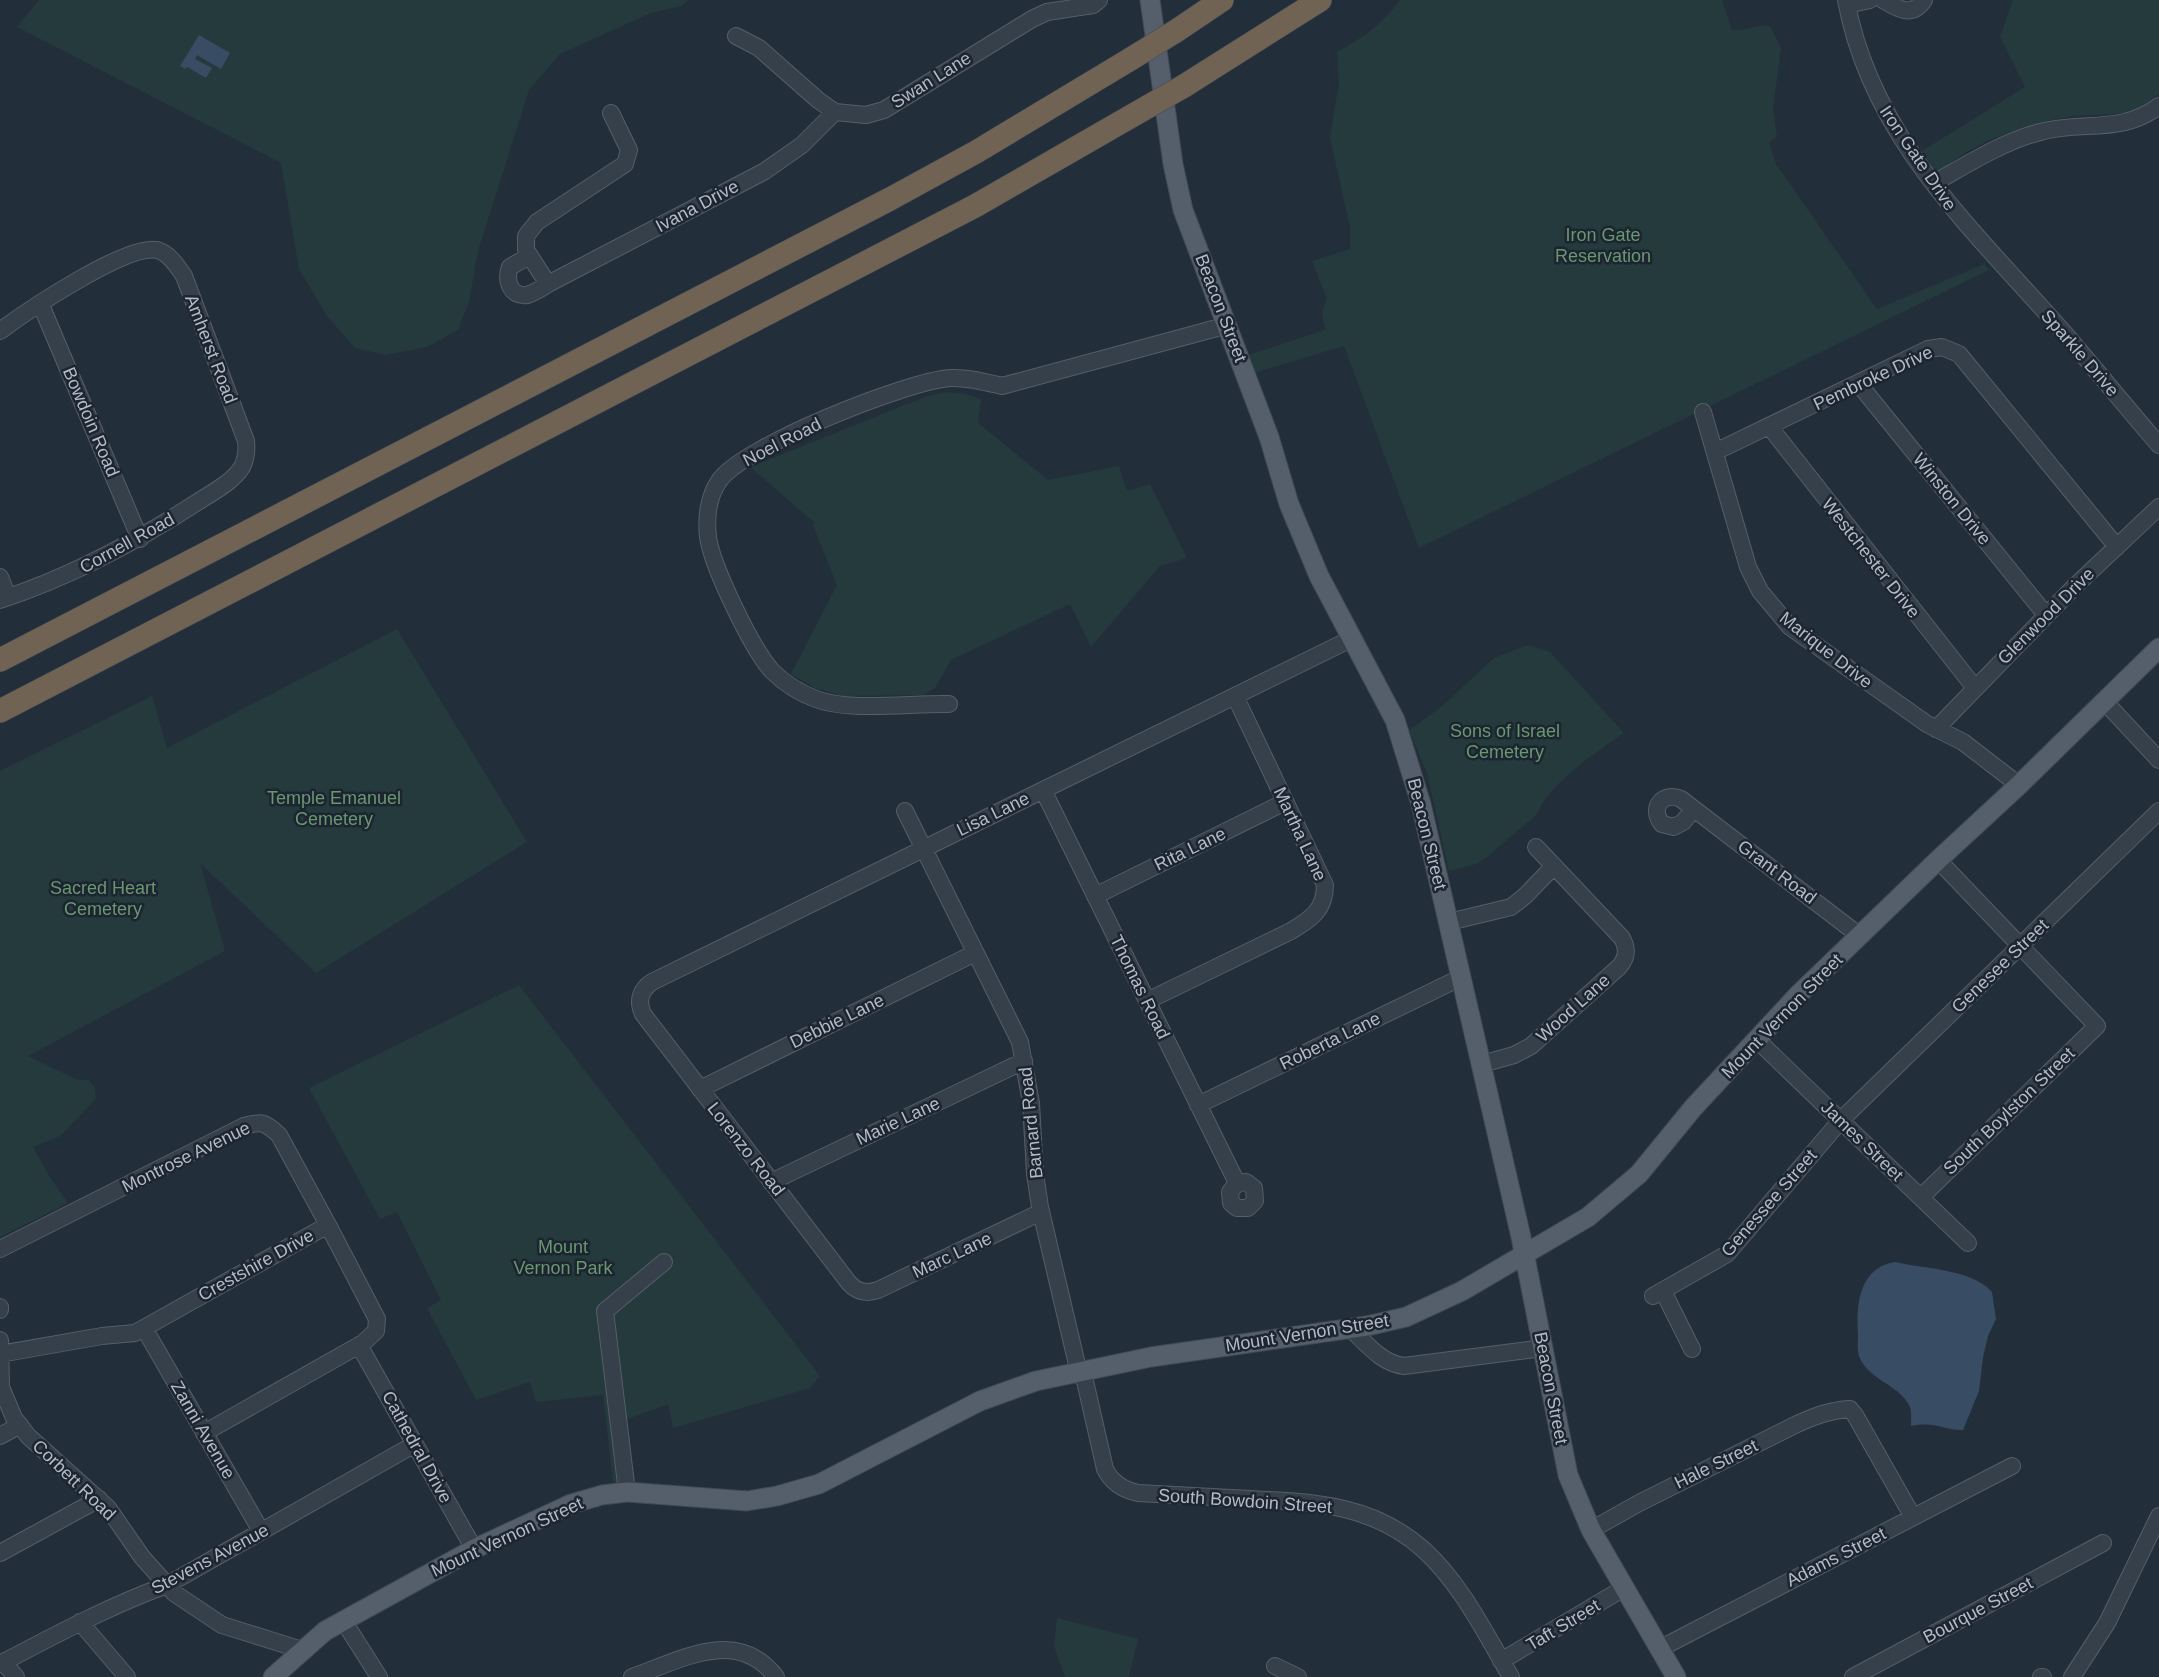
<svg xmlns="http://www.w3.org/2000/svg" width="2159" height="1677" font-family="Arial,sans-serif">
<rect width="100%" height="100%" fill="#232e3b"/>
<path fill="#253a3c" d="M39,0H689L681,6L651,13L560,54L529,90L478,251L469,302L458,330L427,347L385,355L355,348L327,316L299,269L281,163L17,27Z
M1400,0H1722L1732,30C1746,31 1756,24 1770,26L1781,48L1773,109L1777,137L1769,142L1776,164L1877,309L1984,264L1989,270L1419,548L1344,346L1254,373L1248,355L1325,330L1322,311L1327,299L1312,261L1350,249V227L1330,138L1339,82L1337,52C1364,37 1382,25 1400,0Z
M2013,0H2159V94C2130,123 2104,111 2067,117C2024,125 1977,140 1943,169L1935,170L1922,151L2025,87L2000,37Z
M946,392L966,394L981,399L978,423L1048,480L1119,466L1127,491L1150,484L1187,558L1160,566L1091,647L1070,604L951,660L935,688L923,695L844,696L815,688L791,674L837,585L813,525L815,523L750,467L927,396Z
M397,629L527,842L316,973L200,863L225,951L28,1056L78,1080H89L95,1088L96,1099L60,1136L33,1147L51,1179L68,1203L0,1237V771L152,696L167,748Z
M1528,645L1550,652L1624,733C1598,751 1548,784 1537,814L1486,858L1476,864L1449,871L1427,773L1409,730L1440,708L1494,658Z
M519,985L820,1376L810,1388L673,1428L668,1404L625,1420L635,1482H613L603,1395L536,1402L530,1382L476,1400L427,1308L441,1300L397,1212L380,1219L309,1088Z
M1057,1618L1138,1639L1129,1677H1065L1054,1646Z"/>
<path fill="#384d64" d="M199,35L230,53L221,69L197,55L195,59L212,68L206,78L187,67L185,69L180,66Z
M1895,1262C1924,1269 1972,1269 1992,1292L1996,1319L1988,1336L1983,1357L1979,1391L1963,1430C1942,1430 1936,1421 1911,1426C1911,1419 1912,1410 1909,1405C1898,1384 1868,1380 1859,1356C1857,1350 1858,1341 1858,1335C1856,1304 1859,1268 1895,1262Z"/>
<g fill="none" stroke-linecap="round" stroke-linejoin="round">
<g stroke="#555e69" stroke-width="18">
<path id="minor" d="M1846,0C1872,141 1976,232 2066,335C2097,371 2127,408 2159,445
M1883,0C1898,9 1912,18 1924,0
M1847,5L1870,0
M736,36L759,48L818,100L835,112L866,115L884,110L1032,19L1047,12L1093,5L1099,0
M611,113L629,150L625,164L537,222L526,236V250L548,284L765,171L802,145L835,112
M1934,183C1968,164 2002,142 2040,132C2084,120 2120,135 2159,106
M529,256L510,267C505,280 510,297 527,295C534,293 542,288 548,284
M41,305L140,539
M0,331C27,311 126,244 157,250C169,253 177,266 184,276L246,441C247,450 246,459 242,467C232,483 211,493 196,503C134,543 70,577 0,600
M1858,383L2046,615
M1703,412L1748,567L1760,591L1790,627L1927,724L1963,742L2019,785
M1769,426L1975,688
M1715,452L1928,349L1942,347L1959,354L2117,547
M0,577L8,597
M2105,702L2159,760
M949,704C912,703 849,712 816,699C800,693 785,684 772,671C752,649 712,566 708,537C706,519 708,497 719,481C741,447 907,381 950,378C967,377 985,382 1002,386L1228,325
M1936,729L2074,587L2159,507
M1043,790L1237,1183L1246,1182L1254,1188L1255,1201L1248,1208H1237L1231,1203L1230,1192L1237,1183
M1694,809L1683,822L1674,827L1662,824C1649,808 1663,791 1681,799L1860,936
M905,811L1020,1042L1031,1103L1035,1174L1040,1207L1079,1373L1085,1381L1105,1469C1112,1483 1124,1490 1138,1493C1175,1495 1213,1497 1250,1499C1314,1502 1373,1504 1424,1550C1462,1585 1485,1633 1511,1677
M1536,847L1554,866
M1095,896L1285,802
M1449,922L1511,907L1525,896L1554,866L1622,938C1628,949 1627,958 1619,967L1531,1046L1514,1055L1482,1064
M1147,1001L1291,931C1311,919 1325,910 1325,885L1235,696
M1756,1039L1968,1243
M700,1089L975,953
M1198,1105L1462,977
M771,1182L1024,1061
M1921,1197L2097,1026L1938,860
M1041,1212L878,1290C866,1294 857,1292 849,1283L643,1014C637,1001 640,990 652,982L1353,638
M0,1249L244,1126C262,1121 265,1122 279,1135L328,1225
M1663,1291L1692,1349
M1653,1296L1727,1254L1841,1120L2159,811
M0,1307V1310
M144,1328L261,1531
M1351,1329C1367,1344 1381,1363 1404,1366L1543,1348
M0,1340L1,1387L14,1418L28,1436L108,1508L142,1557L174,1593L222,1625L302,1650
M359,1345L474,1549
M0,1354L102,1336L135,1333L328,1225L377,1319L376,1331L363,1343L204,1433
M0,1436L20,1425
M627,1492L605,1311L664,1262
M1591,1530L1639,1503L1797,1424C1815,1416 1830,1410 1850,1409L1855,1415L1913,1517
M0,1553L99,1499
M343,1620L379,1677
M80,1622L127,1677
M1659,1649L2012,1466
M1501,1661L1624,1588
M4,1663L16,1677
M0,1664C55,1635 109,1606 167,1585L415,1444
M1275,1666L1298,1677
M632,1677C681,1660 737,1626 776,1677
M1853,1677L2103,1543
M2041,1677H2043
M2072,1677L2107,1623L2159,1516"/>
</g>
<g stroke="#404954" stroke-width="21">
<path id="major" d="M1150,0L1173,164L1183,210L1269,437L1289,504L1319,576L1395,720L1421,804L1521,1237L1568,1475L1591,1530L1676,1677
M273,1677L325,1631L474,1549L571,1504L602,1495L627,1492L747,1501L777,1496L819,1484L980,1401L1036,1381L1151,1357L1367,1326L1406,1317L1462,1291L1588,1217L1639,1174L1693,1108L1799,994L1938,860L2019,785L2159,648"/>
</g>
<g stroke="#424b56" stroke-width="24">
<path id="highway" d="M1176,31L1222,0
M1184,86L1320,0
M0,660L890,199L976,152L1129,60
M0,711L975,206L1149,106"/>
</g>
<use href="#minor" stroke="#36404b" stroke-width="16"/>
<use href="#major" stroke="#545f6b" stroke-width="19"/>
<use href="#highway" stroke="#716353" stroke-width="23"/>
<g stroke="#424b56" stroke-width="24" stroke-linecap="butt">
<path id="highway-bridge" d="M1129,60L1176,31
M1149,106L1184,86"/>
</g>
<use href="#highway-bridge" stroke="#716353" stroke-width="23"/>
</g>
<g text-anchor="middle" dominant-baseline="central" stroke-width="5" stroke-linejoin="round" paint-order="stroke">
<g font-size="18" fill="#b2bbc7" stroke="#1c2530">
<text transform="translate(931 80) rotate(-32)">Swan Lane</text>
<text transform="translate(1918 158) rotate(56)">Iron Gate Drive</text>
<text transform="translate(697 206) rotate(-28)">Ivana Drive</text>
<text transform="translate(1221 308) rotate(69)">Beacon Street</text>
<text transform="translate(211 349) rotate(69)">Amherst Road</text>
<text transform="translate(2080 353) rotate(49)">Sparkle Drive</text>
<text transform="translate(1873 378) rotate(-25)">Pembroke Drive</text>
<text transform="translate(91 422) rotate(67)">Bowdoin Road</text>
<text transform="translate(782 442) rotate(-27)">Noel Road</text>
<text transform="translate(1952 499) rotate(51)">Winston Drive</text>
<text transform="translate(127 543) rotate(-29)">Cornell Road</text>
<text transform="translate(1871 558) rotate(52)">Westchester Drive</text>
<text transform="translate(2046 616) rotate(-45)">Glenwood Drive</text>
<text transform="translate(1826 650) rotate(38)">Marique Drive</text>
<text transform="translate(993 814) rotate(-26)">Lisa Lane</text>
<text transform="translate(1300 834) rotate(65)">Martha Lane</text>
<text transform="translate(1427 834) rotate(76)">Beacon Street</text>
<text transform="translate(1190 849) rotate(-26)">Rita Lane</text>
<text transform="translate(1777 872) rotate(37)">Grant Road</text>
<text transform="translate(2000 966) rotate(-44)">Genesee Street</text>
<text transform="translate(1140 987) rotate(64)">Thomas Road</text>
<text transform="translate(1573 1008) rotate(-42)">Wood Lane</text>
<text transform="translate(1782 1016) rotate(-46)">Mount Vernon Street</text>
<text transform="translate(837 1021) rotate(-26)">Debbie Lane</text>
<text transform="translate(1330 1041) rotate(-26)">Roberta Lane</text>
<text transform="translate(2009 1111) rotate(-44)">South Boylston Street</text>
<text transform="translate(898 1121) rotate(-25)">Marie Lane</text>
<text transform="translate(1031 1123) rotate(-96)">Barnard Road</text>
<text transform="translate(1862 1141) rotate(44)">James Street</text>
<text transform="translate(746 1149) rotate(52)">Lorenzo Road</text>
<text transform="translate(186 1157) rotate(-26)">Montrose Avenue</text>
<text transform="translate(1769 1203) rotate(-49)">Genessee Street</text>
<text transform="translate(952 1255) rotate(-25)">Marc Lane</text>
<text transform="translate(256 1265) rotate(-29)">Crestshire Drive</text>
<text transform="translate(1307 1333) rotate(-9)">Mount Vernon Street</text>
<text transform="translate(1551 1388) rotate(79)">Beacon Street</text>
<text transform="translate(203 1430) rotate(60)">Zanni Avenue</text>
<text transform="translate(417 1447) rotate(61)">Cathedral Drive</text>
<text transform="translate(1716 1464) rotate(-26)">Hale Street</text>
<text transform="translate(74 1480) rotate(44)">Corbett Road</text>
<text transform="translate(1245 1501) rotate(4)">South Bowdoin Street</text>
<text transform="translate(507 1537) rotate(-25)">Mount Vernon Street</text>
<text transform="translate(1836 1557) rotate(-27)">Adams Street</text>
<text transform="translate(210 1559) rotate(-28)">Stevens Avenue</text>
<text transform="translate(1978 1610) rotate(-28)">Bourque Street</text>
<text transform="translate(1563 1625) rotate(-31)">Taft Street</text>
</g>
<g font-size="18" fill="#699771" stroke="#1c2530">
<text x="1603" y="235">Iron Gate<tspan x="1603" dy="21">Reservation</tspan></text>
<text x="1505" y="731">Sons of Israel<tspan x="1505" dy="21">Cemetery</tspan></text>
<text x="334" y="798">Temple Emanuel<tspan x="334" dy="21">Cemetery</tspan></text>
<text x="103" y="888">Sacred Heart<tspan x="103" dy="21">Cemetery</tspan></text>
<text x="563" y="1247">Mount<tspan x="563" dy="21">Vernon Park</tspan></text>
</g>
</g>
</svg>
